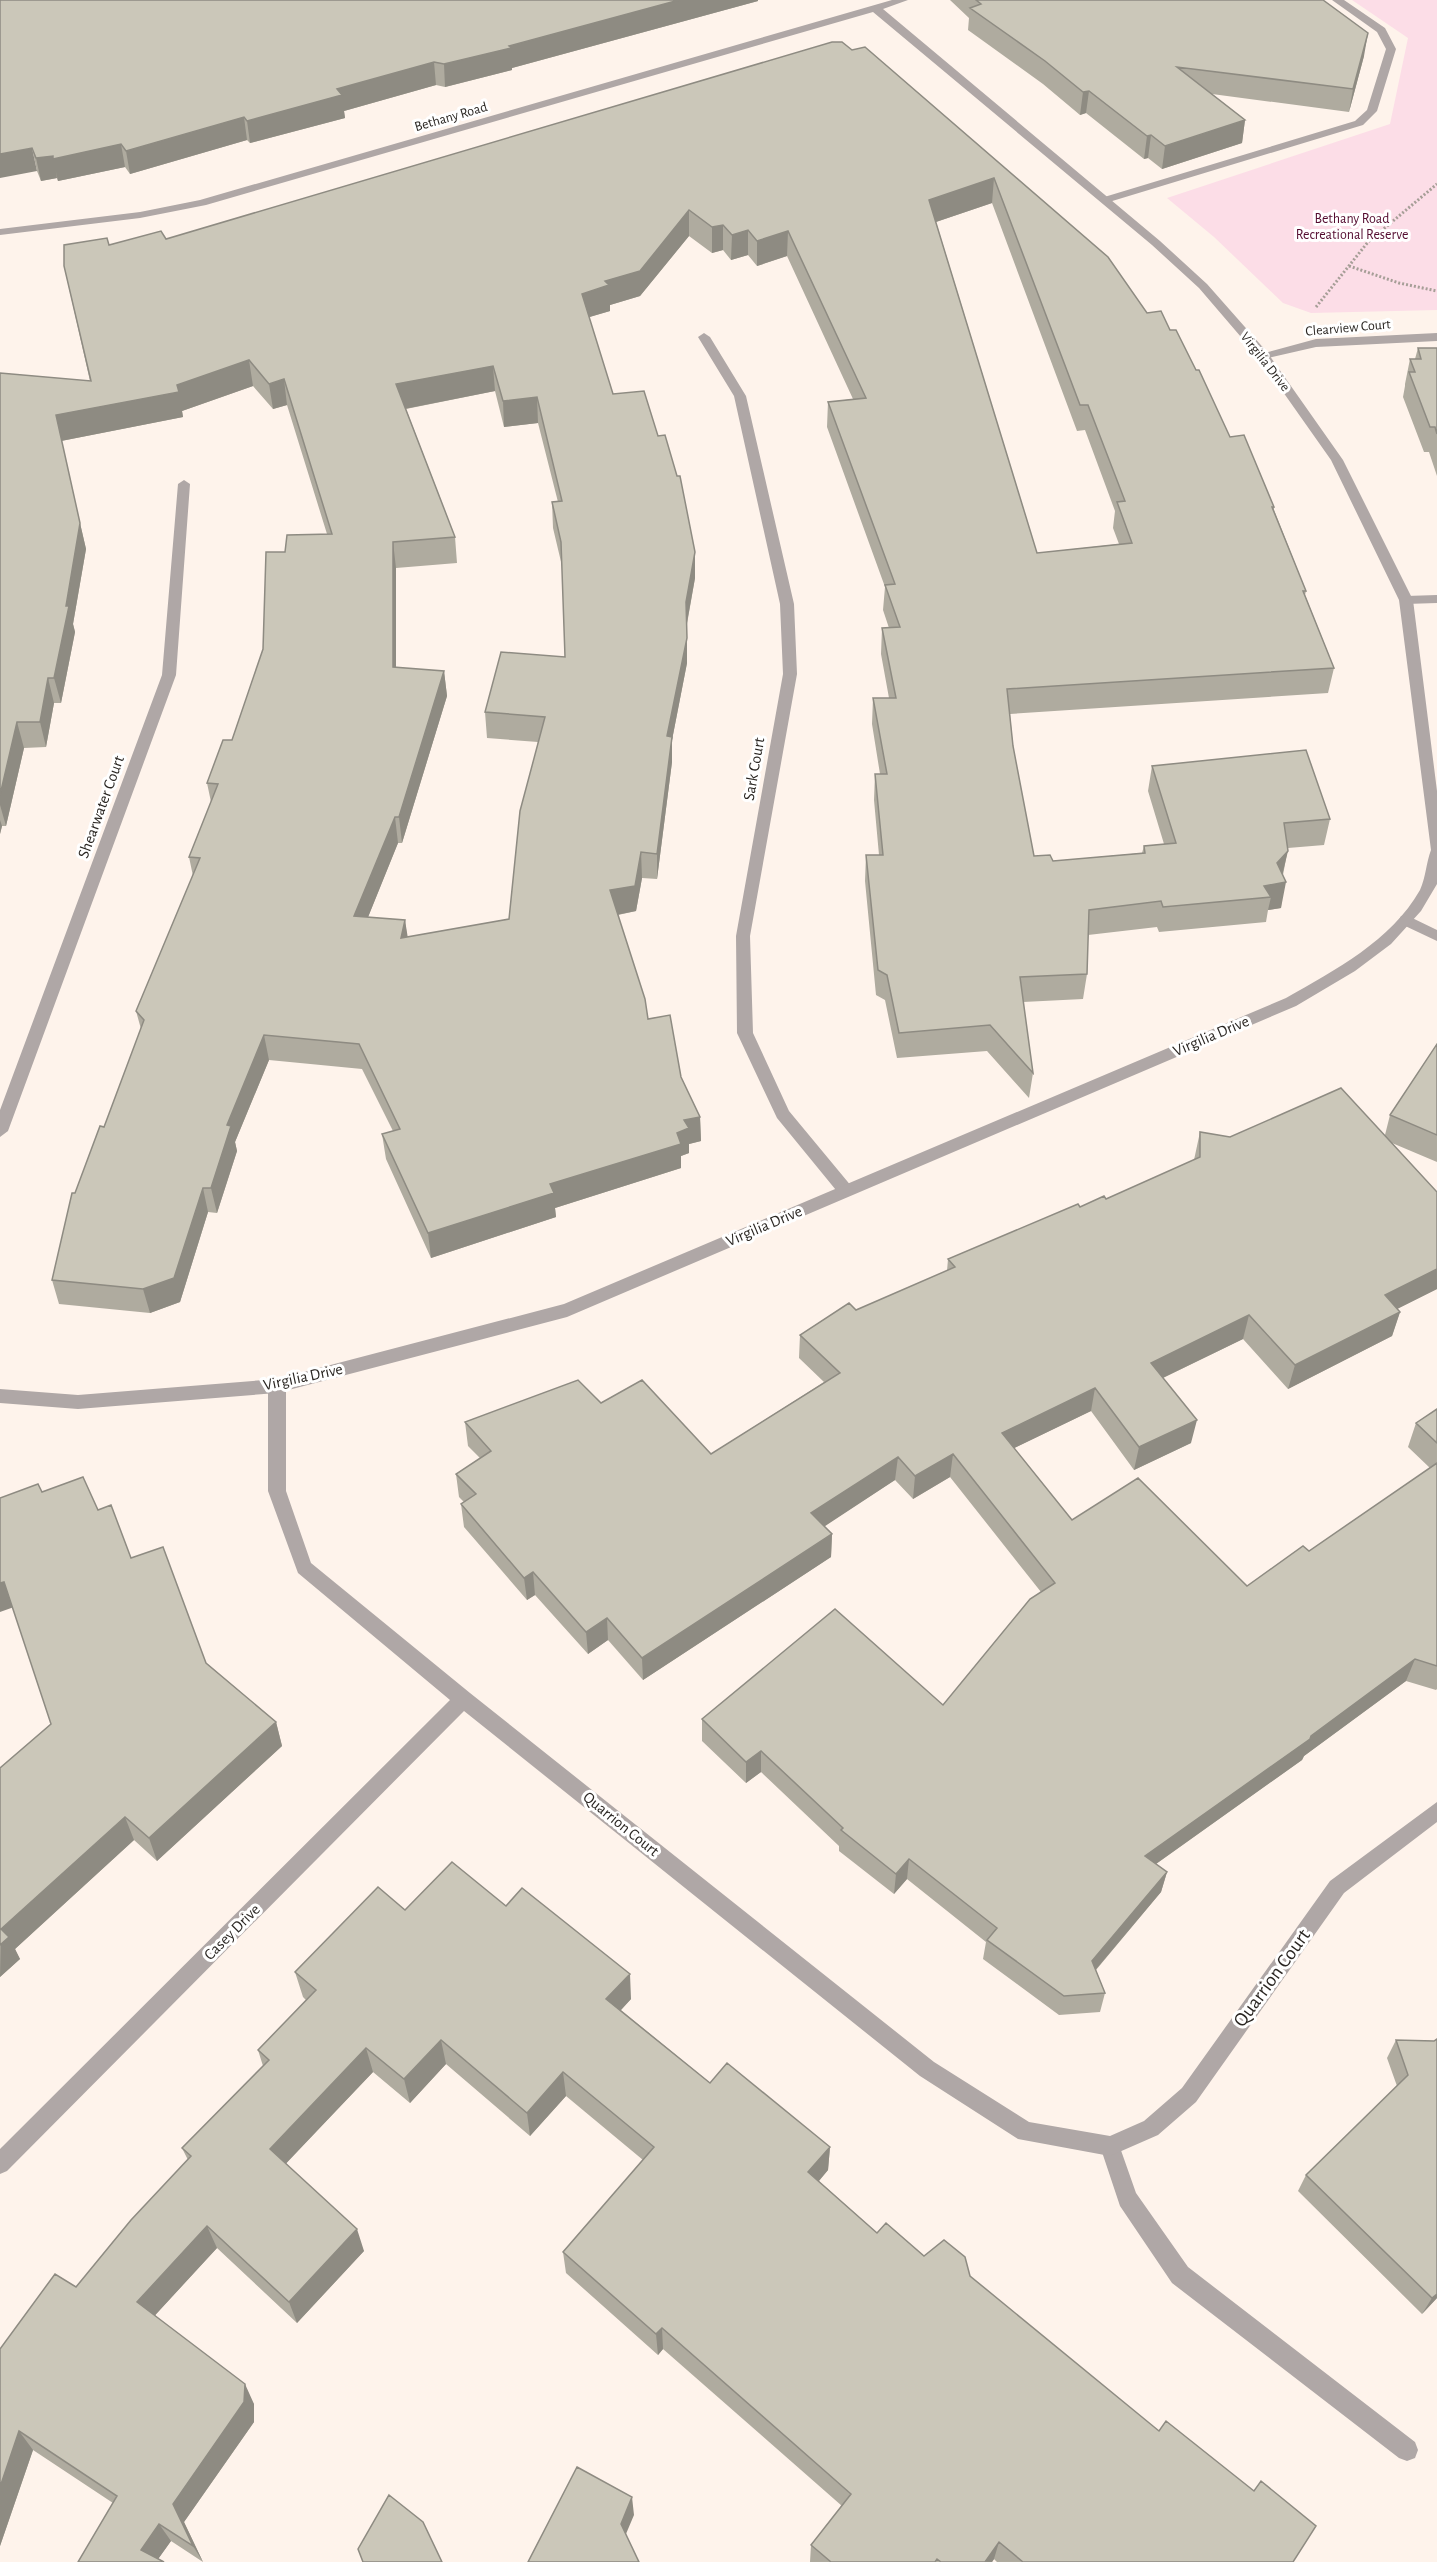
<svg xmlns="http://www.w3.org/2000/svg" width="1437" height="2562" font-family="'Alegreya Sans',sans-serif">
<rect width="100%" height="100%" fill="#fef3eb"/>
<path fill="#fcdde7" d="M1352,0H1437V310L1311,313L1283,303L1214,237L1167,198L1390,124L1408,38Z"/>
<g fill="none" stroke-linecap="round" stroke-linejoin="round">
<path stroke="#a69e97" stroke-width="3" stroke-dasharray="2 2" stroke-linecap="butt" d="M1349,266L1399,283L1437,291
M1316,307L1368,242L1437,184"/>
<path fill="#afa7a6" fill-rule="evenodd" d="M1332,0H1344L1385,28L1396,49L1377,111L1363,125L1109,202H1101V198L1355,121L1367,110L1386,49L1377,32Z
M1110,2136L1117,2139L1136,2193L1188,2267L1415,2442L1418,2450L1415,2458L1407,2461L1399,2458L1172,2283L1120,2206L1100,2146L1103,2139Z"/>
<path fill="#afa7a6" fill-rule="evenodd" d="M704,333L710,337L746,396L794,604L797,674L750,936L753,1033L789,1111L852,1187L854,1191L846,1197L840,1195L777,1118L737,1033L736,936L783,674L780,604L734,396L698,337Z
M1437,333V341L1316,347L1263,359L1257,355L1316,339Z
M184,480L190,484L176,675L8,1131L0,1137V1110L162,675L178,484Z
M1437,595V603L1406,604L1399,600L1406,596Z
M1406,915L1437,930V941L1401,924L1399,920L1401,916Z
M277,1379L283,1381L286,1386V1491L311,1563L470,1693L934,2062L1029,2122L1110,2136L1144,2121L1182,2088L1330,1881L1437,1802V1822L1344,1893L1196,2102L1158,2135L1110,2156L1018,2139L920,2076L464,1711L7,2171L0,2174V2149L450,1700L298,1573L268,1491V1386L271,1381Z"/>
<path fill="#afa7a6" fill-rule="evenodd" d="M892,0H908L883,9L1160,241L1207,284L1267,352L1343,460L1413,600L1437,791V884L1421,911L1391,944L1355,971L1296,1006L567,1317L277,1393L78,1409L0,1403V1389L78,1395L277,1379L564,1304L1286,998C1335,970 1391,941 1420,890C1426,877 1426,863 1431,850L1399,600L1331,460L1259,358L1199,288L1152,245L873,12L206,205L140,218L0,235V229L140,212L200,200Z"/>
</g>
<path fill="#afab9f" fill-rule="evenodd" d="M0,0H758V1L512,68V70L445,87L436,85L344,111L345,118L250,143L247,140L130,174L125,167L58,181L57,178L41,181L37,171Z
M950,0H1323L1364,56L1349,112L1212,94L1245,120L1242,143L1162,169L1148,158L1144,159L1086,113L1080,115L1043,84L968,30L969,18Z
M842,42L1147,313L1170,330L1230,437L1274,507V510L1306,591L1305,595L1334,668L1328,693L1010,714L1013,746L1034,856L1053,861L1142,853L1144,846L1164,844L1148,791L1152,766L1330,819L1324,845L1288,848L1283,875L1281,908L1268,910L1266,922L1159,932L1157,927L1088,935L1087,974L1083,999L1023,1002L1033,1073L1029,1098L987,1051L897,1058L885,1000L876,995L865,881L866,855H879L874,800L875,774H880L872,724L873,698H889L881,654L882,628H889L883,610L885,587L827,427L828,402L853,399L787,256L757,266L748,255L731,260L723,250L712,253L689,236L640,296L610,305V311L589,317L613,394L658,436L695,552V578L687,624V663L672,740V762L657,879L642,878L636,911L618,915L648,1019L681,1077L700,1117L701,1141L689,1144V1153L681,1156V1168L555,1208L556,1217L431,1258L386,1159L382,1134L393,1131L362,1069L269,1060L235,1142L237,1151L217,1213L208,1212L180,1302L150,1313L59,1304L52,1280L75,1193L104,1127L141,1029L136,1011L193,876L189,857L211,802L207,783L232,740L263,649L285,552L327,534L287,405L273,409L253,386L182,411L183,417L61,441L86,549L73,624L75,632L61,703H54L46,747L24,748L6,826H2L0,834V373L90,381L64,266L109,245L166,239ZM992,203L1077,431L1085,430L1115,511L1113,528L1119,544L1037,553L936,222ZM495,391L504,427L538,423L558,502H552L553,528L562,566L565,657L485,712L487,738L538,742L509,919L407,937L405,920L368,917L398,843H402L447,696L444,671L396,668V568L457,563L455,537L406,409Z
M1418,348H1437V476L1429,452H1424L1403,397L1405,386V384L1410,359H1415Z
M1437,1044V1162L1392,1143L1437,1192V1289L1397,1309L1400,1312L1392,1336L1288,1389L1243,1339L1163,1378L1191,1443L1134,1470L1091,1411L1014,1448L1072,1520L1247,1586L1309,1551L1430,1468L1408,1447L1416,1423L1437,1409V1689L1436,1690L1406,1681L1304,1756L1302,1760L1156,1864L1167,1872L1161,1892L1096,1970L1105,1993L1100,2012L1059,2015L983,1959L986,1942L907,1879L894,1894L839,1851V1846L761,1772L746,1783L702,1741V1719L943,1705L1041,1592L950,1477L913,1499L895,1480L824,1526L832,1534L831,1557L643,1680L608,1640L588,1654L535,1595L527,1600L464,1527L461,1504L464,1502L459,1497L456,1474L480,1458L468,1446L465,1422L601,1403L711,1454L824,1382L799,1358L800,1335L947,1271L948,1259L1080,1207L1106,1199L1194,1160L1200,1132L1230,1137L1385,1135L1390,1115Z
M42,1492L98,1510L206,1663L276,1722L282,1746L157,1861L134,1840L15,1949L20,1959L0,1977V1768L51,1724Z
M506,1906L631,1999L621,2010L710,2083L830,2147L828,2170L819,2181L877,2233L924,2256L970,2276L1293,2562H997L994,2559L992,2562H810L811,2545L842,2506L663,2349L658,2355L566,2273L563,2252L643,2160L566,2096L530,2136L446,2064L410,2103L373,2072L286,2163L364,2251L297,2323L217,2248L155,2315L254,2404V2422L184,2522L203,2562L171,2541L158,2559L78,2562L113,2503L33,2450L0,2546V2349L76,2287L188,2160L182,2148L263,2066L258,2050L306,2000L303,1997L295,1972L405,1910Z
M1437,2039V2298L1422,2314L1298,2191L1306,2175L1397,2086L1387,2058L1396,2040L1434,2041Z"/>
<path fill="#8e8b82" d="M679,0H758V1L512,68V70L445,87L444,64Z
M1368,33L1364,56L1349,112L1353,89Z
M434,62L436,85L344,111L345,118L250,143L247,121L337,89Z
M1089,91L1086,113L1080,115L1083,92Z
M244,117L247,140L130,174L126,151Z
M1245,120L1242,143L1162,169L1165,146Z
M1151,135L1148,158L1144,159L1147,136Z
M121,144L125,167L58,181L53,159Z
M32,148L37,171L0,178V154Z
M53,156L57,178L41,181L36,158Z
M994,178L992,203L927,225L929,200Z
M689,210V236L640,296L610,305V311L583,319L582,294L605,281Z
M723,225V250L712,253V227Z
M748,230V255L731,260L732,235Z
M788,231L787,256L757,266V241Z
M249,360L253,386L182,411L183,417L61,441L56,415L177,385Z
M493,366L495,391L399,410L396,384Z
M284,379L287,405L273,409L269,384Z
M537,397L538,423L504,427L503,401Z
M80,523L86,549L73,624L75,632L61,703L54,678Z
M393,542L396,568V693L393,667Z
M695,552V578L686,628V602Z
M687,638V663L672,740V762L657,879V854L667,736Z
M444,671L447,696L402,843L399,817Z
M48,678L54,703L46,747L40,722Z
M17,722L24,748L6,826L0,805V795Z
M395,817L398,843L358,942L354,916Z
M0,820L2,826L0,834Z
M1288,851L1282,876L1286,882L1281,908L1268,910L1271,897L1264,886L1277,863Z
M641,852L642,878L636,911L611,916L610,890Z
M405,920L409,945L401,938Z
M264,1035L269,1060L235,1142L237,1151L217,1213L211,1188L227,1125Z
M700,1117L701,1141L689,1144V1153L681,1156V1168L555,1208L556,1217L431,1258L428,1233L550,1184L684,1120Z
M203,1188L208,1212L180,1302L150,1313L143,1289Z
M1437,1269V1289L1377,1319L1385,1295Z
M1400,1312L1392,1336L1288,1389L1295,1365Z
M1249,1315L1243,1339L1146,1386L1151,1363Z
M1095,1388L1091,1411L998,1456L1002,1433Z
M1197,1420L1191,1443L1134,1470L1139,1447Z
M953,1454L950,1477L913,1499L915,1476Z
M898,1457L895,1480L810,1536L811,1513Z
M832,1534L831,1557L643,1680L642,1658Z
M533,1572L535,1595L527,1600L524,1578Z
M4,1582L14,1607L0,1612V1583Z
M607,1618L608,1640L588,1654L586,1632Z
M1415,1659L1406,1681L1304,1756L1302,1760L1139,1876L1145,1856Z
M276,1722L282,1746L157,1861L149,1838Z
M761,1751V1772L746,1783V1762Z
M125,1817L134,1840L15,1949L20,1959L0,1977L1,1929Z
M909,1859L907,1879L894,1894L896,1874Z
M1167,1872L1161,1892L1087,1980L1092,1961Z
M630,1974L631,1999L608,2024L606,1999Z
M441,2040L446,2064L410,2103L404,2079Z
M366,2048L373,2072L278,2172L270,2149Z
M563,2072L566,2096L530,2136L527,2113Z
M830,2147L828,2170L807,2195L808,2172Z
M207,2226L217,2248L148,2323L137,2302Z
M357,2229L364,2251L297,2323L289,2302Z
M1437,2294V2298L1422,2314L1432,2298Z
M662,2328L663,2349L658,2355L656,2334Z
M245,2384L254,2404V2422L184,2522L203,2562L193,2546L173,2504Z
M19,2431L33,2450L0,2546V2487Z
M632,2497L634,2515L623,2541L621,2524Z
M159,2524L171,2541L156,2562L141,2550Z
M999,2542L994,2559L992,2562H985Z"/>
<path fill="#cbc7b9" stroke="#8e8b82" stroke-width="1.5" fill-rule="evenodd" d="M0,0H679L509,46L511,48L444,64L434,62L337,89L342,95L247,121L244,117L126,151L121,144L53,159V156L36,158L32,148L0,154Z
M976,0H1323L1368,33L1353,89L1177,67L1245,120L1165,146L1151,135L1147,136L1089,91L1083,92L1045,61L970,8L981,4Z
M832,42H842L852,50L865,47L1108,257L1147,313L1161,311L1170,330H1176L1196,370H1199L1230,437L1244,435L1274,507H1272L1306,591H1303L1334,668L1007,689L1013,746L1034,856L1050,855L1053,861L1145,853L1144,846L1176,843L1152,766L1306,750L1330,819L1284,823L1288,851L1277,863L1286,882L1264,886L1271,897L1163,907L1161,901L1089,910L1087,974L1020,977L1033,1073L990,1025L899,1033L887,975L878,970L866,855H883L875,774H887L873,698H896L882,628L900,627L885,585L895,584L828,402L866,398L788,231L757,241L748,230L732,235L723,225L712,227L689,210L640,271L605,281L609,285L582,294L613,394L644,391L658,436L665,435L677,476H680L695,552L686,602L687,638L667,736L672,737L657,854L641,852L635,886L610,890L645,999L648,1019L670,1015L681,1077L700,1117L684,1120L689,1128L677,1133L681,1144L550,1184L554,1193L428,1233L382,1134L400,1129L359,1044L264,1035L227,1125L231,1126L211,1188H203L174,1278L143,1289L52,1280L72,1193H75L100,1126L104,1127L144,1020L136,1011L200,858L189,857L218,784L207,783L223,740H232L263,649L266,552H285L287,535L332,534L284,379L269,384L249,360L177,385L179,392L56,415L80,523L66,606H69L54,678H48L40,722H17L0,795V373L91,381L64,266V245L107,238L109,245L161,231L166,239ZM994,178L1080,405H1088L1125,501L1117,502L1132,543L1037,553L929,200ZM493,366L503,401L537,397L562,501L552,502L561,542L565,657L501,652L485,712L545,717L520,811L509,919L401,938L405,920L354,916L395,817H399L444,671L393,667V542L455,537L396,384Z
M1418,348H1437V434L1435,427H1430L1409,372H1415L1410,359H1421Z
M1437,1044V1135L1390,1115Z
M1341,1088L1437,1192V1269L1385,1295L1400,1312L1295,1365L1249,1315L1151,1363L1197,1420L1139,1447L1095,1388L1002,1433L1072,1520L1138,1478L1247,1586L1303,1546L1309,1551L1437,1463V1666L1415,1659L1311,1736L1310,1739L1145,1856L1167,1872L1092,1961L1105,1993L1064,1996L987,1940L997,1928L909,1859L896,1874L841,1830L843,1828L761,1751L746,1762L702,1719L835,1609L943,1705L1030,1599L1055,1583L953,1454L915,1476L898,1457L811,1513L832,1534L642,1658L607,1618L586,1632L533,1572L524,1578L461,1504L476,1494L456,1474L491,1451L465,1422L578,1380L601,1403L642,1380L711,1454L840,1373L800,1335L849,1303L856,1310L955,1267L948,1259L1078,1204L1080,1207L1104,1196L1106,1199L1200,1157V1132L1230,1137Z
M1437,1409V1443L1416,1423Z
M83,1477L98,1510L111,1505L131,1558L163,1547L206,1663L276,1722L149,1838L125,1817L1,1929L9,1937L0,1945V1768L51,1724L4,1582L0,1583V1498L38,1484L42,1492Z
M452,1862L506,1906L522,1888L630,1974L606,1999L710,2083L727,2063L830,2147L808,2172L877,2233L886,2223L924,2256L944,2240L965,2257L970,2276L1159,2431L1166,2421L1254,2491L1261,2481L1316,2526L1293,2562H1023L999,2542L985,2562H941L937,2559L935,2562H831L811,2545L851,2494L662,2328L656,2334L563,2252L654,2147L563,2072L527,2113L441,2040L404,2079L366,2048L270,2149L357,2229L289,2302L207,2226L137,2302L245,2384L244,2402L173,2504L193,2546L159,2524L141,2550L164,2562H78L117,2496L19,2431L0,2487V2349L55,2274L76,2287L131,2220L191,2156L182,2148L269,2060L258,2050L316,1990L295,1972L378,1887L405,1910Z
M1437,2039V2294L1432,2298L1306,2175L1408,2075L1396,2040L1434,2041Z
M577,2467L632,2497L621,2524L639,2562H528Z
M389,2495L423,2522L442,2562H363L358,2549Z"/>
<g text-anchor="middle" dominant-baseline="central" stroke-width="6" stroke-linejoin="round" paint-order="stroke">
<g font-size="14" fill="#2a2622" stroke="#fff">
<text transform="translate(451 117) rotate(-16)">Bethany Road</text>
<text transform="translate(1348 328) rotate(-5)">Clearview Court</text>
<text transform="translate(1265 362) rotate(52)">Virgilia Drive</text>
</g>
<g font-size="14" fill="#530b2f" stroke="#fff">
<text x="1352" y="219">Bethany Road<tspan x="1352" dy="16">Recreational Reserve</tspan></text>
</g>
<g font-size="16" fill="#2a2622" stroke="#fff">
<text transform="translate(754 769) rotate(-80)">Sark Court</text>
<text transform="translate(101 807) rotate(-70)">Shearwater Court</text>
<text transform="translate(1211 1036) rotate(-23)">Virgilia Drive</text>
<text transform="translate(764 1226) rotate(-23)">Virgilia Drive</text>
<text transform="translate(303 1377) rotate(-12)">Virgilia Drive</text>
<text transform="translate(621 1824) rotate(39)">Quarrion Court</text>
<text transform="translate(232 1932) rotate(-45)">Casey Drive</text>
</g>
<g font-size="20" fill="#2a2622" stroke="#fff">
<text transform="translate(1272 1978) rotate(-54)">Quarrion Court</text>
</g>
</g>
</svg>
